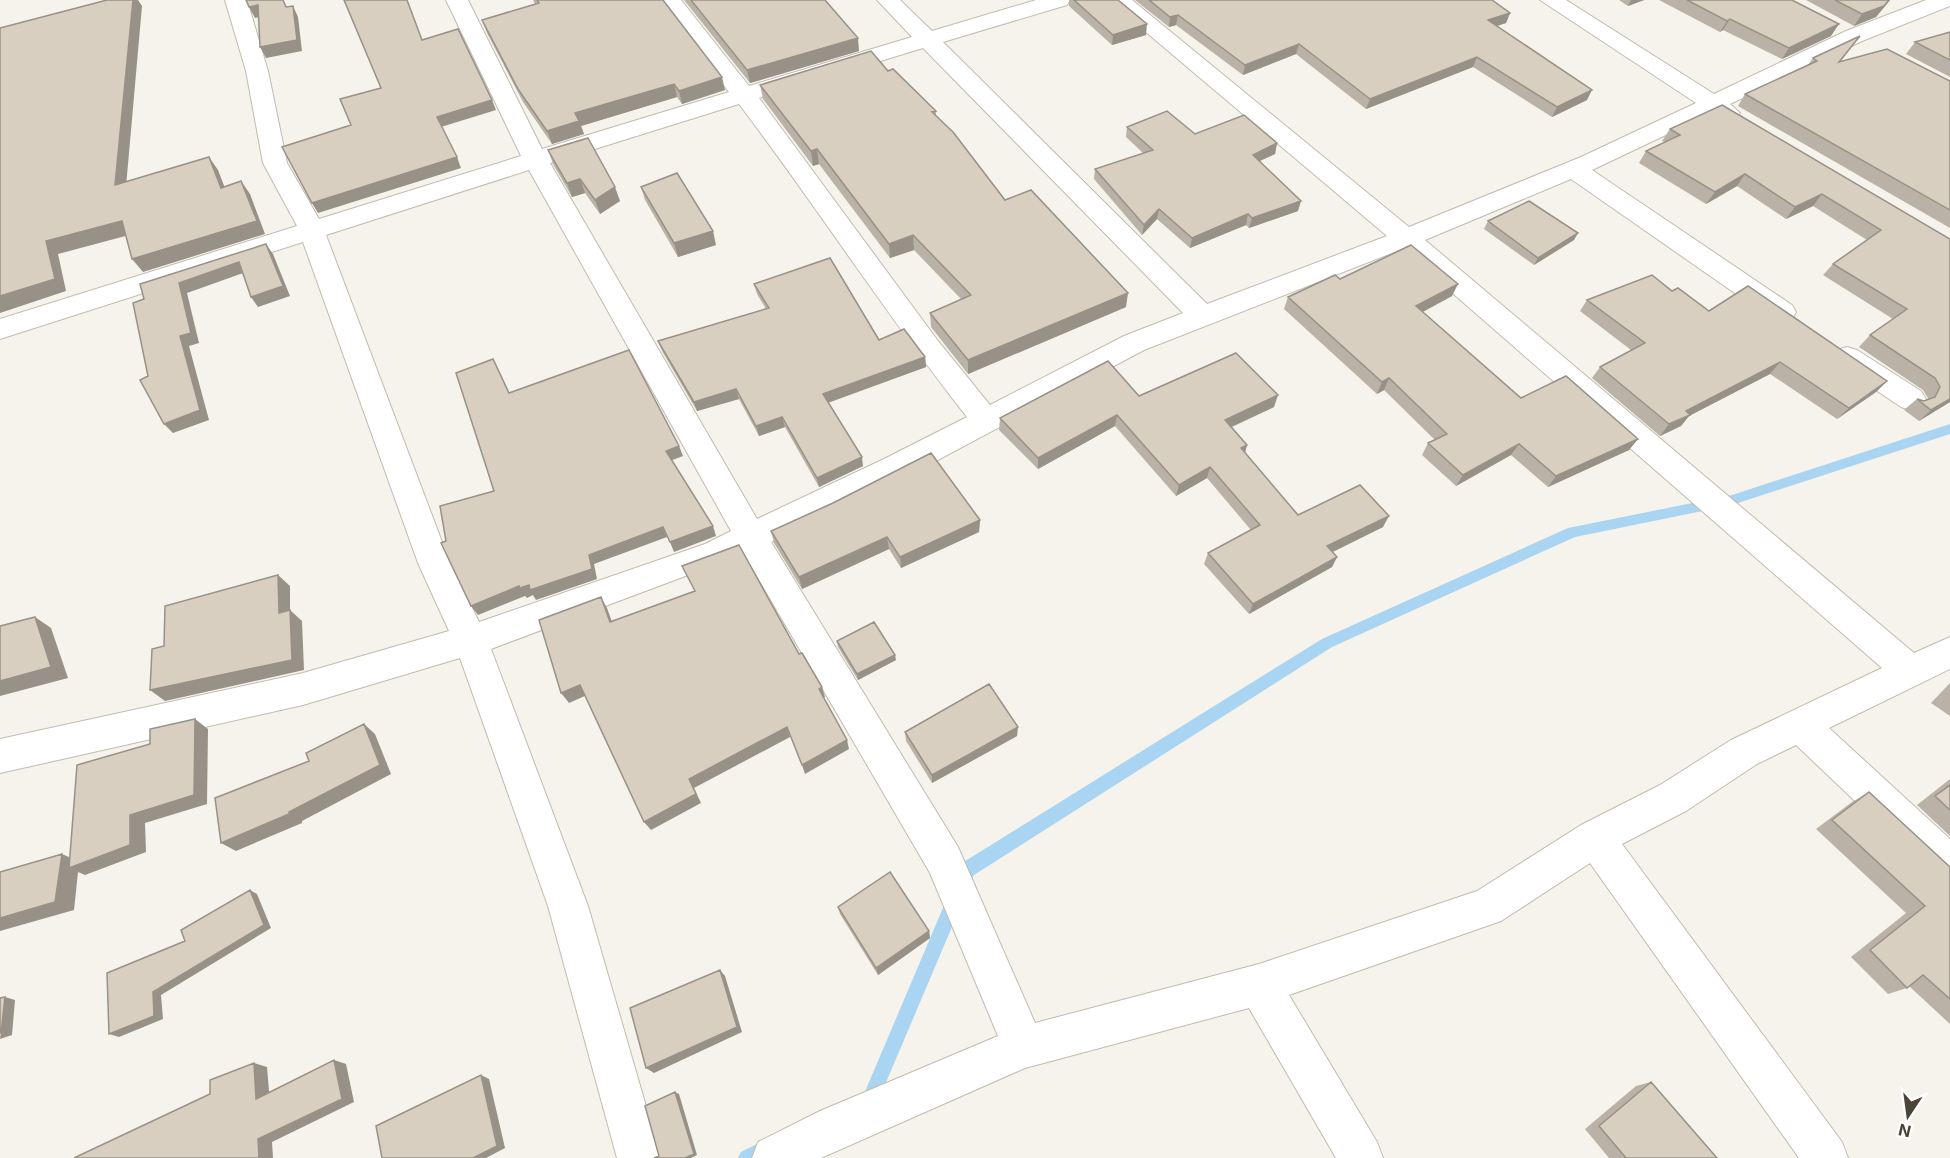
<svg xmlns="http://www.w3.org/2000/svg" width="1950" height="1158" font-family="Inter,sans-serif">
<rect width="100%" height="100%" fill="#f6f3ec"/>
<g fill="none" stroke-linecap="round" stroke-linejoin="round">
<path fill="#a9d4f2" fill-rule="evenodd" d="M1950,424V434L1732,505L1575,537L1332,647L974,875L876,1106L865,1111L859,1108L856,1102L859,1096L864,1094L962,863L1322,639L1568,528L1732,495Z
M769,1138L775,1141L778,1147L775,1153L766,1158H738L741,1152Z"/>
<g stroke="#c2bbae" stroke-width="2">
<path id="street" d="M225,0H247L268,71L287,163L319,219L521,156L446,0H468L542,149L729,92L659,0H681L749,86L912,37L877,0H900L932,31L1036,0H1070L1067,5L943,42L1207,304L1387,236L1108,0H1132L1409,227L1581,157L1696,103L1540,0H1566L1714,94L1846,31L1926,0H1950V6L1862,41L1730,104L1740,113L1736,118L1728,120L1712,113L1592,170L1792,305L1796,312L1792,319L1782,322L1772,319L1571,179L1425,240L1914,653L1950,637V669L1829,728L1950,839V884L1936,878L1796,745L1757,764L1686,811L1622,844L1842,1142L1848,1158H1799L1590,863L1501,921L1289,995L1377,1142L1383,1158H1336L1249,1008L1025,1068L821,1158H752L758,1142L820,1111L998,1036L930,873L744,554L491,649L588,906L661,1158H617L548,906L460,658L303,705L0,773V739L303,673L449,631L418,563L303,242L0,339V319L297,226L263,163L246,71ZM923,48L1183,313L1124,336L990,405L938,341L759,98ZM739,104C817,207 887,316 967,417L884,459L757,519L550,163ZM529,170L731,531L705,544L479,622L450,563L326,235ZM1402,249L1882,668L1731,740L1660,785L1581,825L1477,891L1259,964L1035,1023L958,847L771,542L906,477L1144,350Z
M1847,347L1857,350L1921,391L1926,399L1921,407L1911,410L1901,407L1837,364L1833,357L1837,350Z"/>
</g>
<use href="#street" fill="#fff" fill-rule="evenodd"/>
</g>
<path fill="#bab2a6" d="M533,0H663L725,90L682,104L677,97L581,126L584,134L552,144L523,102L487,33L482,20L535,4Z
M684,0H825L859,51L750,83Z
M1069,0H1118L1146,35L1112,45L1069,6Z
M1135,0H1492L1510,13L1506,23L1497,26L1587,100L1552,117L1473,67L1366,109L1296,54L1243,75L1176,25L1169,27Z
M1619,0H1644L1628,6Z
M1659,0H1792L1831,36L1782,59L1723,30L1720,32Z
M1806,0H1890L1876,17L1854,26Z
M1950,32V77L1906,54L1915,42Z
M1860,36L1840,62L1950,81V228L1738,106L1745,94L1808,65L1813,58Z
M888,71L936,111V115L1005,200L1126,307L968,374L931,327L930,313L961,299L914,250L890,258L819,164L813,166L763,99L760,85Z
M1127,127L1277,143L1275,154L1259,161L1298,211L1249,228L1246,225L1190,248L1157,219L1142,235L1094,179L1095,169L1143,153L1126,137Z
M1670,129L1950,239V402L1919,421L1904,410L1917,399L1924,401L1927,400L1928,398L1923,390L1859,347L1870,335L1893,319L1823,275L1833,264L1867,240L1813,206L1786,219L1737,186L1706,204L1639,163L1646,151L1665,142L1662,141Z
M548,150L620,201L600,214L585,193L572,197L553,164Z
M641,187L716,245L678,257L645,200Z
M1488,221L1574,240L1534,265L1484,229Z
M1340,279L1452,296L1423,312L1521,398L1638,439L1629,450L1548,487L1511,455L1456,486L1422,455L1428,443L1435,440L1384,390L1377,394L1284,309L1288,297Z
M754,284L879,340L925,357L926,367L828,403L863,466L819,487L785,427L759,436L739,399L697,411L662,351L658,341L766,309L757,294Z
M1672,291L1709,311L1887,381L1876,392L1837,419L1770,374L1689,416L1681,426L1660,436L1592,378L1600,367L1631,350L1580,311L1587,300Z
M1139,396L1274,407L1232,427L1247,445L1245,453L1298,515L1383,527L1333,552L1337,557L1332,567L1249,614L1204,564L1208,553L1251,530L1207,478L1176,496L1115,426L1038,469L999,430L1000,418Z
M980,520L979,532L901,568L889,549L802,589L774,543L771,531Z
M837,641L896,660L858,680L838,647Z
M1950,683V716L1931,703Z
M905,732L1017,736L932,783L906,741Z
M1950,779V836L1917,805Z
M1869,792L1950,867V1024L1909,986L1907,988L1888,994L1851,957L1906,913L1816,829L1852,802Z
M838,907L929,931L930,938L878,975L840,914Z
M1651,1082L1717,1158H1609L1585,1129L1636,1086Z"/>
<path fill="#979187" d="M133,0H138L142,6L125,198L115,185Z
M1631,0H1644L1628,6Z
M1889,0H1890L1876,17L1854,26L1862,14Z
M258,5L264,16L255,18L249,7Z
M293,6L298,17L302,51L266,58L260,47Z
M1510,13L1506,23L1484,30L1488,20Z
M1178,15L1176,25L1169,27L1170,17Z
M1730,19L1723,30L1720,32L1727,21Z
M1147,24L1146,35L1112,45L1113,35Z
M1839,24L1831,36L1782,59L1789,48Z
M858,38L859,51L750,83L747,70Z
M1299,44L1296,54L1243,75L1245,65Z
M1477,57L1473,67L1366,109L1370,99Z
M722,77L725,90L682,104L679,91Z
M674,84L677,97L581,126L584,134L552,144L547,131L575,113Z
M1592,90L1587,100L1552,117L1557,107Z
M492,100L496,110L441,127L437,117Z
M1277,143L1275,154L1251,165L1253,155Z
M817,149L819,164L813,166L811,151Z
M209,157L218,170L230,201L221,188Z
M457,157L461,168L318,213L312,203Z
M1745,174L1737,186L1706,204L1715,192Z
M580,179L585,193L572,197L567,183Z
M241,181L250,194L265,234L143,272L132,259Z
M615,187L620,201L600,214L595,200Z
M1822,194L1813,206L1786,219L1795,207Z
M1301,201L1298,211L1249,228L1252,218Z
M1159,209L1157,219L1142,235L1144,225Z
M1248,214L1246,225L1190,248L1192,238Z
M122,221L133,234L58,254L66,291L0,313V296L46,241Z
M713,231L716,245L678,257L674,243Z
M1578,233L1574,240L1534,265L1538,258Z
M913,235L914,250L890,258L889,244Z
M266,244L273,254L290,296L258,307L251,297Z
M239,262L246,272L187,293L199,343L189,346L209,420L173,433L164,424L180,336L179,283Z
M1458,284L1452,296L1411,318L1416,306Z
M1128,293L1126,307L968,374V360Z
M925,357L926,367L824,404L823,394Z
M1780,362L1770,374L1689,416L1681,426L1660,436L1669,424L1686,411Z
M1389,378L1384,390L1377,394L1382,382Z
M1887,381L1876,392L1837,419L1849,408Z
M736,389L739,399L697,411L694,402Z
M1278,395L1274,407L1222,431L1225,420Z
M1950,399V402L1919,421L1931,410Z
M1117,415L1115,426L1038,469V458Z
M782,417L785,427L759,436L756,426Z
M1638,439L1629,450L1548,487L1556,476Z
M1519,444L1511,455L1456,486L1463,475Z
M1247,445L1244,456L1241,448Z
M679,446L683,456L670,461L666,451Z
M862,457L863,466L819,487L817,478Z
M1210,467L1207,478L1176,496L1179,485Z
M1389,516L1383,527L1322,557L1327,546Z
M980,520L979,532L901,568L900,557Z
M713,526L716,536L674,552L670,542Z
M663,527L667,537L594,564L597,579L536,600L533,595L527,598L525,596L478,615L471,606L519,586L589,555Z
M887,537L889,549L802,589L799,577Z
M1337,557L1332,567L1249,614L1253,604Z
M278,575L290,586V610L302,621L304,670L165,701L150,690L279,613Z
M601,597L607,608L616,633L610,622Z
M35,617L51,628L68,678L0,696V681Z
M895,655L896,660L858,680L857,674Z
M580,685L587,695L569,703L561,693Z
M822,687L825,697L821,699L819,689Z
M195,719L208,729L207,804L145,823L146,852L85,875L78,872L74,910L0,931V918L62,854L80,862L130,815Z
M364,724L375,734L391,774L302,821V823L236,851L221,843L289,812Z
M787,727L790,737L694,788L701,803L651,830L644,822L689,779Z
M1018,727L1017,736L932,783V775Z
M847,740L849,749L805,774L802,765Z
M250,890L257,894L271,928L161,995L163,1019L119,1037L109,1034L153,992Z
M929,931L930,938L878,975L876,968Z
M720,970L725,976L742,1032L654,1073L646,1068Z
M5,997L15,1000L12,1035L0,1039Z
M334,1060L346,1064L354,1102L272,1142L273,1158H259L258,1139Z
M254,1063L267,1067L270,1102L256,1099Z
M481,1075L489,1079L505,1148L486,1158H473Z
M675,1092L679,1094L697,1155L691,1158H685Z"/>
<path fill="#d8cfc1" stroke="#979187" stroke-width="1.5" d="M107,0H133L115,185L209,157L221,188L241,181L257,221L132,259L122,221L46,241L55,279L0,296V28Z
M246,0H283L286,7L293,6L297,40L260,47L258,5L249,7Z
M344,0H407L422,40L458,29L492,100L437,117L457,157L312,203L282,147L351,125L340,99L381,88Z
M537,0H663L722,77L679,91L674,84L575,113L579,121L547,131L518,89L482,20L539,3Z
M691,0H825L858,38L747,70Z
M1074,0H1118L1147,24L1113,35Z
M1149,0H1492L1510,13L1488,20L1592,90L1557,107L1477,57L1370,99L1299,44L1245,65L1178,15L1170,17Z
M1687,0H1792L1839,24L1789,48L1730,19L1727,21Z
M1835,0H1889L1884,6L1862,14Z
M1950,32V60L1915,42Z
M1860,36L1839,62L1887,49L1950,81V210L1745,94L1817,61L1813,58Z
M871,51L888,71L893,69L936,111L932,112L953,132L1005,200L1031,190L1128,293L968,360L930,313L971,295L913,235L889,244L817,149L811,151L760,85Z
M1722,105L1950,239V399L1931,410L1917,399L1924,401L1935,397L1940,387L1935,378L1870,335L1907,309L1833,264L1881,230L1822,194L1795,207L1745,174L1715,192L1646,151L1680,135L1670,129Z
M1167,111L1195,134L1244,115L1277,143L1253,155L1301,201L1252,218L1248,214L1192,238L1159,209L1144,225L1095,169L1153,150L1127,127Z
M588,138L615,187L595,200L580,179L567,183L548,150Z
M677,173L713,231L674,243L641,187Z
M1529,201L1578,233L1538,258L1488,221Z
M266,244L283,286L251,297L239,262L179,283L191,333L180,336L200,410L164,424L140,380L148,376L133,303L144,299L140,284Z
M1411,245L1458,284L1416,306L1521,398L1566,376L1638,439L1556,476L1519,444L1463,475L1428,443L1447,434L1389,378L1382,382L1288,297L1335,275L1340,279Z
M830,258L879,340L904,329L925,357L823,394L862,457L817,478L782,417L756,426L736,389L694,402L658,341L769,308L754,284Z
M1652,275L1672,291L1678,288L1709,311L1748,286L1887,381L1849,408L1780,362L1686,411L1690,415L1669,424L1600,367L1645,343L1587,300Z
M629,350L679,446L666,451L713,526L670,542L663,527L589,555L592,569L530,590L529,585L520,588L519,586L471,606L441,543L446,541L440,506L494,491L456,373L493,359L509,393Z
M1236,353L1278,395L1225,420L1247,445L1241,448L1298,515L1360,485L1389,516L1327,546L1337,557L1253,604L1208,553L1260,525L1210,467L1179,485L1117,415L1038,458L1000,418L1108,361L1139,396Z
M931,453L980,520L900,557L887,537L799,577L771,531L833,503Z
M739,545L799,654L802,653L822,687L819,689L847,740L802,765L787,727L689,779L696,794L644,822L580,685L561,693L539,620L601,597L610,622L695,591L682,566Z
M278,575L279,613L290,610L292,660L150,690L152,649L164,646L165,606Z
M35,617L51,667L0,681V626Z
M874,622L895,655L857,674L837,641Z
M989,684L1018,727L932,775L905,732Z
M195,719L194,795L130,815V845L69,868L77,765L150,744V729Z
M364,724L380,765L289,812V814L221,843L215,798L309,761L306,753Z
M1950,785V810L1935,796Z
M1869,792L1950,867V999L1923,975L1907,988L1870,950L1925,906L1832,820Z
M62,854L55,902L0,918V872Z
M890,872L929,931L876,968L838,907Z
M250,890L264,925L153,992L154,1016L109,1034L107,973L185,941L181,930Z
M720,970L737,1027L646,1068L630,1008Z
M5,997L1,1033H0V998Z
M334,1060L342,1099L258,1139L259,1158H74L210,1094V1080L254,1063L256,1099Z
M481,1075L497,1146L473,1158H382L376,1126Z
M1651,1082L1717,1158H1626L1599,1126Z
M675,1092L694,1154L685,1158H654L659,1156L645,1106Z"/>
<g transform="translate(1908 1116) rotate(193)" stroke="#ffffff" stroke-width="4.5" paint-order="stroke">
<path d="M0-4.5L10 22L0 15L-10 22Z" fill="#4b4439"/>
<text y="-9" font-size="16" font-weight="bold" text-anchor="middle" fill="#4b4439">N</text>
</g>
</svg>
